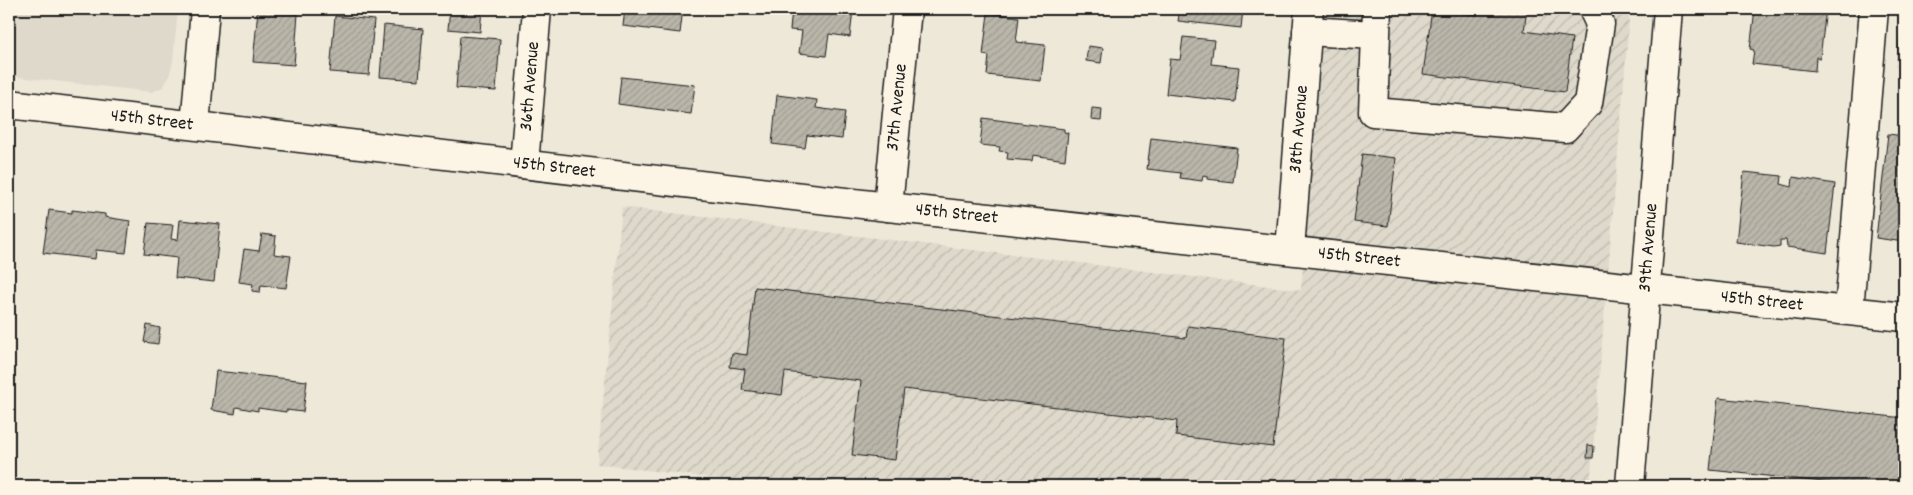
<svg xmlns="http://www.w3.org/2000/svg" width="1913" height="495" font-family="Dekko,sans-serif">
<defs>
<pattern id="industrial-furrows" width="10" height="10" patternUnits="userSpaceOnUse" patternTransform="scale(1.25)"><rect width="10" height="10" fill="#ded9cb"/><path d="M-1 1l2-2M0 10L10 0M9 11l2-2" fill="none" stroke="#bebaae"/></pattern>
<pattern id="building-hatch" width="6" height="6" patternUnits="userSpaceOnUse" patternTransform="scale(1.25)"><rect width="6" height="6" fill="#bab6aa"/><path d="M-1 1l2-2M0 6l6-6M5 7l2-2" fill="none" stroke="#9f9c92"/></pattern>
</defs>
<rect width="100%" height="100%" fill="#eee8d9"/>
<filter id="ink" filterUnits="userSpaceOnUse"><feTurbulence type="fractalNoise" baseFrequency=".02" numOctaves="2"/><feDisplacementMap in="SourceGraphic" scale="10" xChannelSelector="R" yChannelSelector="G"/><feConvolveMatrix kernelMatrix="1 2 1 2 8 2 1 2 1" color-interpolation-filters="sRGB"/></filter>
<g filter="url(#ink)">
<path fill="#ded9cb" d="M9,9H178L173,61L169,77L163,87L152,92L9,76Z"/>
<path fill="url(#industrial-furrows)" d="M1325,9H1630L1590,486H777L597,464L622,207L1301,290Z"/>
<path fill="url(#building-hatch)" stroke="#1c1c1c" d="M450,9H482L480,32L448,29Z
M625,9H683L680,33L623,26Z
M792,9H853L850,37L829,34L826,56L799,53L802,31L790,30Z
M1180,9H1243L1241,28L1178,21Z
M1432,9L1477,15V9H1527L1524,31L1572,38L1565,92L1423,74Z
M1755,9H1826L1820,58L1816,57L1815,71L1752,64L1754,50L1750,49Z
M1903,9H1904V68L1897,67Z
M258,10L298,14L294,65L253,62Z
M988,13L1019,17L1016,42L1045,45L1041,81L987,75L989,56L983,55Z
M335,16L374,20L369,75L330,72Z
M384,25L423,29L419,80L380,77Z
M460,36L500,39L496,91L456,88Z
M1183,37L1214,40L1211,64L1239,67L1235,102L1166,94L1170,59L1180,60Z
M1088,46L1103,48L1101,63L1086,61Z
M621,77L695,85L691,114L618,104Z
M777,95L817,100L816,108L845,112L842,139L807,135L805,148L772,144Z
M1092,108L1102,109L1101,121L1091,120Z
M983,118L1064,129V132L1068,133L1065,160L1033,155L1032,161L1007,159L1008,152L999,151L1000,147L980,145Z
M1888,134L1904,136V242L1876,238Z
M1151,138L1237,148L1233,182L1207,179V176L1203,175L1202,181L1180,178L1181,173L1147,169Z
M1362,154L1396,158L1388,226L1354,222Z
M1744,172L1782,176L1781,184L1792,187L1793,177L1835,184L1827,253L1787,247L1786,240H1780V246L1774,247L1736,242Z
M49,210L72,213V210L105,214V217L130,221L126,253L96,250L95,259L43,253Z
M180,220L220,224L214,282L175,278L177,258L144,254L148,223L173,225L171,239L178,240Z
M262,234L276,236L274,254L291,256L286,288L261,285L260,292L252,291L253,284L239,282L244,249L259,251Z
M755,287L1186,338L1188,326L1286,338L1273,447L1176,436L1177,421L904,389L895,460L852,455L861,381L785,372L782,395L742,390L745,369L730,367L732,353L747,355Z
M147,325L160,328L158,344L144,342Z
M216,371L307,381L303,412L286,410V412L258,408V411L236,407L235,414L211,410Z
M1718,398L1904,418V486H1861L1710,470Z
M1588,445L1594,446L1593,458H1587Z"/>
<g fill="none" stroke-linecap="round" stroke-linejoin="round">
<g stroke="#1c1c1c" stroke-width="31">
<g id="minor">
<path d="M1377,9L1373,112L1565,128L1588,103L1600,24L1593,9"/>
<path d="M1307,31L1375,35"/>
<path id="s1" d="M9,104L888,207L1904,317"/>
<path d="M195,125L205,9"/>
<path id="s2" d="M524,164L537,9"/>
<path id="s3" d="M888,207L907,9"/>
<path id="s4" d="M1290,249L1309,9"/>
<path d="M1849,310L1874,9"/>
</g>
</g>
<g stroke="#1c1c1c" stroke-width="31">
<g id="major">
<path id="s5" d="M1630,486L1668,9"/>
</g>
</g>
<use href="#minor" stroke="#fcf5e5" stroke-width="28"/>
<use href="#major" stroke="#fcf5e5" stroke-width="28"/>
</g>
</g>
<g text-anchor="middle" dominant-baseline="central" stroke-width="4" stroke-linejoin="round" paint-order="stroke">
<g font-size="19" fill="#1c1c1c" stroke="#fcf5e5">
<text stroke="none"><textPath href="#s2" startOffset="78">36th Avenue</textPath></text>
<text stroke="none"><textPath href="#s3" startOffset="100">37th Avenue</textPath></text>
<text stroke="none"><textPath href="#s1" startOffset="144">45th Street</textPath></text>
<text stroke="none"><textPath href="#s4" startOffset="120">38th Avenue</textPath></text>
<text stroke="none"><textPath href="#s1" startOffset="549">45th Street</textPath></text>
<text stroke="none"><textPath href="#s1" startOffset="954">45th Street</textPath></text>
<text stroke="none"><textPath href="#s5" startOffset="239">39th Avenue</textPath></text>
<text stroke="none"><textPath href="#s1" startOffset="1359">45th Street</textPath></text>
<text stroke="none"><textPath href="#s1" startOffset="1764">45th Street</textPath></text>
</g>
</g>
<rect width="1913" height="495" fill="none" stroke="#fcf5e5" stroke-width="30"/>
<rect x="15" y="15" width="1883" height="465" fill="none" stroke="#1c1c1c" stroke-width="2" filter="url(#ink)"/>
</svg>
